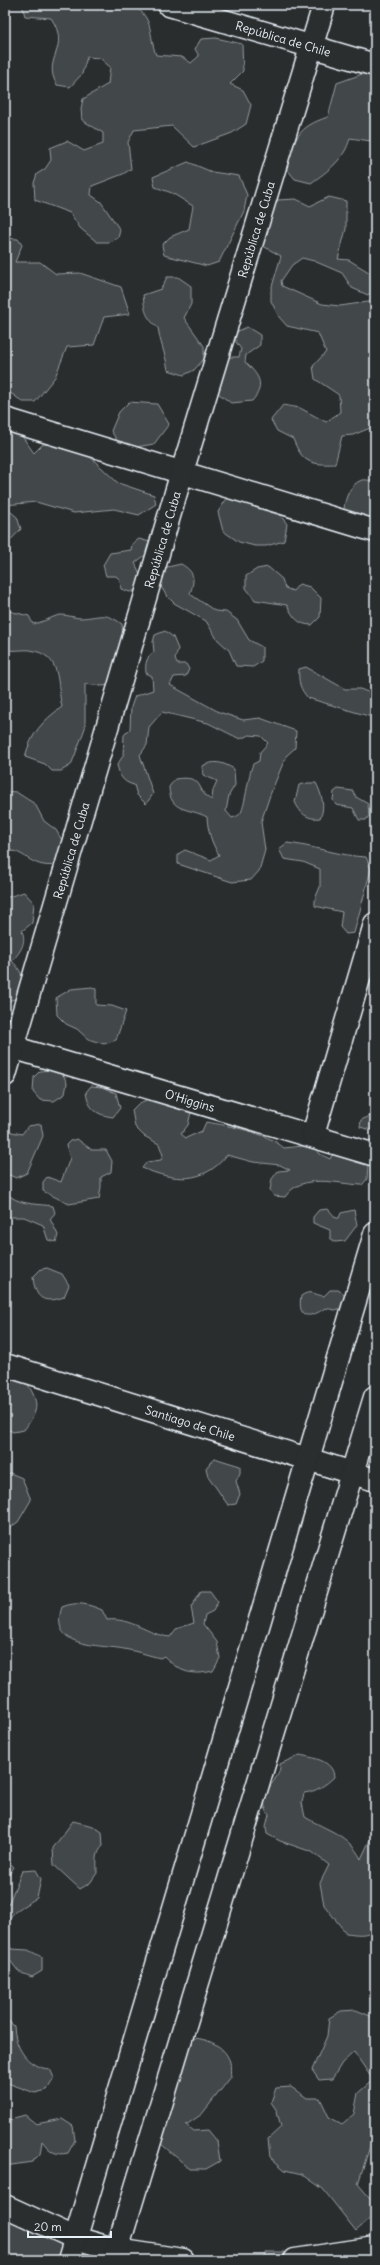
<svg xmlns="http://www.w3.org/2000/svg" width="380" height="2265" font-family="Delius,sans-serif">
<rect width="100%" height="100%" fill="#2a2d2e"/>
<filter id="ink" filterUnits="userSpaceOnUse"><feTurbulence type="fractalNoise" baseFrequency=".025" numOctaves="2"/><feDisplacementMap in="SourceGraphic" scale="8" xChannelSelector="R" yChannelSelector="G"/><feConvolveMatrix kernelMatrix="1 2 1 2 8 2 1 2 1" color-interpolation-filters="sRGB"/></filter>
<g filter="url(#ink)">
<path fill="#424648" stroke="#959ca0" d="M22,5H133C155,20 148,33 156,55L182,57L191,63L199,56L195,49L201,39L216,38L242,44L243,71L230,84L243,90L251,105L246,124L232,133L194,147L172,126L134,130L128,142L131,169L123,174L92,186L91,195L101,202L120,230L118,238L109,242H97L80,228L70,213L35,200L34,183L37,174L45,169L51,160L50,148L67,141L84,151L103,144V133L82,120L81,109L83,99L108,84L110,67L100,58L87,57L82,74L70,87L57,85C41,58 72,49 51,18L25,16Z
M365,73L375,76V139L371,141L350,138C345,159 328,171 311,183L295,179L286,168C295,138 297,127 328,117L337,83Z
M188,162L212,172L239,176L247,195L244,211L219,262L207,266L164,255L162,245L170,237L189,229L193,206L172,193L155,187L153,177Z
M329,197L346,201V229L338,259L349,260L372,274L375,288L368,295L352,288L342,273L314,261L302,258L292,265L281,281L282,286L322,304L340,306L375,301V426L353,435L342,436L335,464C310,465 302,462 293,439L277,431L271,420L283,405L300,408L326,422L340,412L339,395L315,379L313,366L326,352L318,333L287,326L279,317L271,301V290L281,256L263,246L262,234L266,212L277,200L296,199L310,206Z
M5,238L18,239L22,245L15,262H40L56,274L80,273L121,287L130,314L104,317L94,345L67,347L55,377L35,402H23L5,389Z
M167,277H178L191,286V304L184,318L204,346V359L194,370L184,375L168,370C166,355 160,343 158,328C145,316 145,312 143,295L161,289Z
M247,327L260,335V345L246,355L245,362C259,375 266,385 252,401L231,403L218,393L213,377L225,357H239L241,349L236,342L235,335L238,331Z
M129,402L157,404L169,424L154,444L136,447L118,442L111,431L119,412Z
M5,422L16,428L34,453L43,444L75,447L85,452L118,483L154,495L156,504L139,515L114,509L74,513L36,502L5,505Z
M375,479V525L348,514L344,509C345,498 350,484 362,480C367,479 371,482 375,479Z
M229,495L277,511L287,524L284,541L266,546H255L239,542L223,531L218,512Z
M5,507L17,517L21,529L5,546Z
M139,539L150,542L148,553L135,563L142,578L137,590L130,592L121,589L120,580L116,576H106L103,565L110,553L131,550L132,544Z
M181,564C195,572 195,579 190,594L215,611L226,612L237,620L249,640L262,647V661L253,667L236,666L229,650L217,639L206,621L174,603L166,595L159,583L163,568Z
M268,567L282,579L285,588L293,591L299,584L310,587L321,598L320,617L312,625C298,625 293,617 287,605L255,600L246,588V576L257,569Z
M5,601L9,611L29,616L33,624C43,622 48,619 56,616C63,613 74,618 81,618C101,617 104,611 122,624L123,640L118,648L119,658L114,685L101,686L85,684V728L75,755L71,765L61,771H52L45,764L25,757C31,734 42,721 62,707C56,683 63,655 30,650C22,649 13,652 5,649Z
M165,631L173,637L178,649L175,659L177,664H186L189,669L186,676L174,677L170,685L219,712L243,720L260,718L296,731L295,748L286,756L270,795L261,822L265,850L259,871L251,880L232,882L178,864V854L185,850L211,860L219,855C211,842 208,831 207,817C188,807 170,813 169,787L175,779C207,774 195,793 212,800L213,790L217,781L203,775L202,766C215,760 222,762 234,769L235,785L229,795L226,811L232,818C235,817 238,816 240,814C245,809 248,775 253,764L259,761L260,752L268,743L261,736L249,735L240,739L208,723L162,712L149,727L147,745L140,755L153,794L146,804L137,795L134,785C122,782 120,776 117,765L123,756L124,735L130,729L131,707L135,696L153,690L152,676L146,673C145,664 146,657 154,652L153,642L155,635Z
M306,667L345,689H360L375,695V718L308,698C300,689 298,682 299,669Z
M308,783H316C321,793 326,806 320,818C307,820 300,813 295,802L299,785Z
M338,789L353,791L356,797L368,804L369,816L366,820H359L353,808L336,805L333,800L334,792Z
M5,791L16,792L35,804L44,821L56,830L63,842L56,865C29,869 25,848 5,851Z
M287,843C314,846 340,856 366,857L371,869L354,933L346,934L340,927L342,912L315,906V899L320,887V869L303,862L284,859L279,849Z
M24,892L34,903L32,923L22,931C27,943 20,952 12,961C24,973 25,982 18,998L5,1002V898Z
M92,987L96,989V1005L112,1006L126,1011L116,1040L104,1044L88,1039L77,1029L66,1024L57,1015L56,998L71,989Z
M51,1070L62,1072L67,1083L65,1094L54,1101L40,1100L33,1092L34,1077L40,1071Z
M91,1086L102,1087L116,1093L120,1108L113,1117C97,1115 88,1109 86,1092Z
M154,1096L177,1101L191,1112L188,1125L181,1134L186,1138L202,1131L206,1122C230,1126 266,1132 284,1148L312,1145L320,1154L330,1159L332,1155C346,1152 356,1157 368,1165L367,1179L362,1185C336,1184 302,1172 285,1197L274,1196L270,1190L272,1179L278,1171L290,1170L280,1165L253,1162L227,1155C203,1185 174,1181 142,1168L147,1162L161,1160L163,1155L159,1144L144,1136L135,1127L132,1110L138,1104Z
M375,1114V1131L360,1127L361,1120Z
M41,1124L43,1136L27,1173L16,1178L5,1173L7,1131L22,1134L28,1126Z
M77,1139L92,1150H106L112,1161L111,1172L101,1177V1187L99,1199L69,1204L43,1191V1182L47,1177L61,1182L70,1158L66,1145L70,1141Z
M5,1190C7,1192 8,1196 11,1197C23,1205 39,1204 53,1206L55,1213L50,1219L58,1235L56,1242L48,1240L43,1225L24,1217H5Z
M328,1209L336,1218H339L341,1213L354,1210L357,1225L345,1241L335,1242L330,1238V1230L313,1223V1217L319,1210Z
M47,1268L62,1274L69,1285L64,1297C44,1304 35,1299 33,1277L41,1269Z
M330,1290H338L346,1295L342,1308L335,1310L325,1308C310,1319 297,1319 301,1296C311,1289 314,1295 324,1296Z
M5,1376L26,1381C39,1403 40,1409 24,1430L13,1432L5,1428Z
M214,1458L240,1466V1473L236,1481L240,1494L236,1504L228,1505L208,1476L206,1468Z
M10,1473L22,1478L31,1500L18,1522L5,1531V1474Z
M201,1591H210L218,1602L213,1611L205,1615L203,1624L217,1642L220,1658L213,1671C191,1676 179,1672 164,1656L160,1658C148,1655 136,1651 124,1649C98,1644 48,1649 62,1607C77,1601 88,1604 102,1610L107,1620C131,1617 148,1635 170,1637L176,1629L194,1623L191,1607Z
M300,1755C313,1758 333,1760 334,1777C326,1785 315,1792 304,1793L302,1803L305,1817C328,1831 348,1834 361,1859L375,1829V1928C368,1937 356,1934 346,1933L324,1905L320,1883L329,1865L312,1852L280,1841L267,1834L266,1826L269,1815C253,1791 282,1782 280,1764Z
M73,1821L93,1826L102,1832L103,1846C95,1853 97,1863 97,1873L90,1883L80,1889L54,1865L53,1848Z
M8,1861L14,1867L5,1880V1862Z
M36,1870L41,1879L37,1898C11,1913 1,1917 11,1949L28,1950L42,1957V1971L32,1977L19,1972L5,1954V1900L8,1905L22,1871Z
M356,2010L375,2018V2130L358,2184L375,2204C375,2217 365,2223 356,2231L323,2189L302,2174L285,2170L270,2157L268,2139L281,2127L277,2111L271,2102L276,2088L291,2087L307,2098H320L329,2117L342,2124L354,2114L358,2093L373,2080L354,2052L342,2063L332,2079L319,2080L312,2070L327,2036L329,2018L341,2011Z
M5,2018L14,2026C15,2047 27,2068 50,2069L54,2078L47,2090L35,2093L5,2082Z
M186,2038C202,2037 224,2043 230,2062C231,2066 230,2073 231,2077L202,2114L186,2125L194,2131L208,2130L217,2141L220,2161L206,2169H190L159,2142Z
M25,2115L36,2124L62,2119L73,2126L75,2140L68,2153C55,2156 50,2151 42,2141L40,2154L32,2162L5,2166V2116L11,2121L14,2118Z
M5,2210L64,2242L59,2260H5Z
M266,2252H285L292,2260H262Z"/>
<g fill="none" stroke-linecap="round" stroke-linejoin="round">
<g stroke="#e8f1f8" stroke-width="25">
<g id="minor">
<path id="s1" d="M169,5L375,65"/>
<path d="M5,419L375,531"/>
<path id="s2" d="M5,1045L375,1155"/>
<path d="M313,1135L375,924"/>
<path id="s3" d="M5,1365L375,1480"/>
<path d="M5,2206L75,2238L117,2250L183,2260"/>
<path d="M69,2260L375,1234"/>
<path d="M114,2260L375,1397"/>
<path d="M295,2260L375,2248"/>
</g>
</g>
<g stroke="#e8f1f8" stroke-width="25">
<g id="major">
<path id="s4" d="M5,1075L182,472L324,5"/>
</g>
</g>
<use href="#minor" stroke="#2a2d2e" stroke-width="22"/>
<use href="#major" stroke="#2a2d2e" stroke-width="22"/>
</g>
</g>
<g text-anchor="middle" dominant-baseline="central" stroke-width="3" stroke-linejoin="round" paint-order="stroke">
<g font-size="12" fill="#e8f1f8" stroke="#2a2d2e">
<text stroke="none"><textPath href="#s1" startOffset="119">República de Chile</textPath></text>
<text stroke="none"><textPath href="#s4" startOffset="882">República de Cuba</textPath></text>
<text stroke="none"><textPath href="#s4" startOffset="558">República de Cuba</textPath></text>
<text stroke="none"><textPath href="#s4" startOffset="234">República de Cuba</textPath></text>
<text stroke="none"><textPath href="#s2" startOffset="193">O'Higgins</textPath></text>
<text stroke="none"><textPath href="#s3" startOffset="194">Santiago de Chile</textPath></text>
</g>
</g>
<rect width="380" height="2265" fill="none" stroke="#2a2d2e" stroke-width="20"/>
<rect x="10" y="10" width="360" height="2245" fill="none" stroke="#e8f1f8" stroke-width="1.5" filter="url(#ink)"/>
<path d="M28 2231v6h83v-6" fill="none" stroke="#e8f1f8" stroke-width="2"/>
<text x="34" y="2231" font-size="12" fill="#e8f1f8" stroke="#2a2d2e" stroke-width="3" paint-order="stroke">20 m</text>
</svg>
